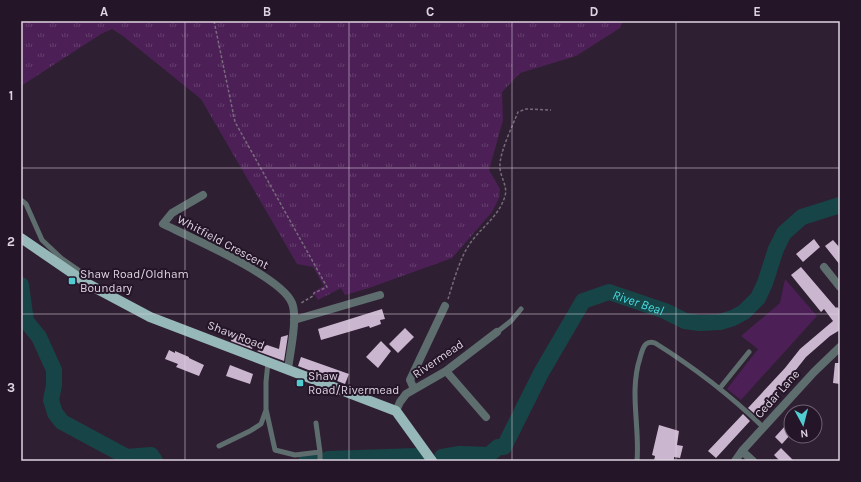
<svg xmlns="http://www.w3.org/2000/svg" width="861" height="482" font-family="Karla,sans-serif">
<defs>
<pattern id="grass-tufts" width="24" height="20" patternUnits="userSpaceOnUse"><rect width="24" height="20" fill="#4c2056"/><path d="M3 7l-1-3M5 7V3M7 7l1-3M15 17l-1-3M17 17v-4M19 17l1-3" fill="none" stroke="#65406e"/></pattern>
</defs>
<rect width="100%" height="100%" fill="#2f1f32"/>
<path fill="url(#grass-tufts)" d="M21,21H623L620,28L576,56L520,73L502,92L503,120L489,170L500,189L499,198L492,212L452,258L369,288L345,295L341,288L318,300L313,292L324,286L313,267L297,264L201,99L123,36L112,29L101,34L21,86Z"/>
<path fill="#4c2056" d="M785,279L817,316L741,400L727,389L758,349L741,336L780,303Z"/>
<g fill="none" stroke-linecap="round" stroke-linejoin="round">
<path stroke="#174547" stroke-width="2.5" d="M456,461L460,454"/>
<g stroke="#174547" stroke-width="16">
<path d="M21,285L26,321L39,337L54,370V385L51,400L55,413L62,422L127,457L151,455L155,461"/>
<path id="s1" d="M442,457L460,454L489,455L498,447H504L541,373L583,301L609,292L665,311L685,321L700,323L720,322L733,318L744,312L758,298L765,283L776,249L784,233L802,217L840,205"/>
<path d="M328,459L418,456"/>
<path d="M306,461L313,460"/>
</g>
</g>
<path fill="#cbb6d0" d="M814,239L820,247L803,262L796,254Z
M833,240L840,248V265L825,246Z
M801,267L836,308L837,307L840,310V330L830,336L806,357L791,376L755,414L748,408L785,368L800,349L833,321L824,309L821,312L791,275Z
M382,309L385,319L380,320L381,324L370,328L369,326L321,340L318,329Z
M405,328L414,337L398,353L389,344Z
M233,333L255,340L252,349L231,341Z
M288,335L284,361L257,351L267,345L279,349L281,337Z
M381,341L391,351L378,368L366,357Z
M169,350L175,353V351L189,357V358L204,365L199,376L176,367L178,364L165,359Z
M301,357L349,374L345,384L298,366Z
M835,363H840V384L833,383Z
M230,365L253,374L250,384L226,376Z
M743,414L750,421L716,458L708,451Z
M659,425L679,431L677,445L683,446L680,458L674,457V461H654L655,456L652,455Z
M786,425L791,430V434L782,444L775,437Z
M781,448L794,461H780L774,455Z"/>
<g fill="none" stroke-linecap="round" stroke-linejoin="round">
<path stroke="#786b7b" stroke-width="1.5" stroke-dasharray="3 2" stroke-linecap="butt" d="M214,21L235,122L327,287L314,293L313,296L301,303
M448,299C453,283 460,258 469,245C480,228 499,217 505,196C508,186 500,177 500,167C499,153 513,125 518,112L526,109L551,110"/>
<path stroke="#5e6e6f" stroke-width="5" d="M21,200L26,204L42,240L61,258L84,274L87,281
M497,332L511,321L521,309
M268,362L266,382V409L275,450L295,455L320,452V461
M720,388L749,352
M316,423L320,452
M219,446L250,431L261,424L266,410
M637,461C640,427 629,392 640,358C641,354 643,347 646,344C649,342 652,342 655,343C695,368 729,394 763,427"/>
<path stroke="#5e6e6f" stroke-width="8" d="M203,195L172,213L163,224C190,237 282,277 292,303C298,318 290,352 288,369
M824,267L840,287
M294,320L380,295
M446,371L486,417
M414,389L410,380L445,306
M396,411L400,402L406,394L446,371L497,332
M742,451L753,461
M735,461L742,451L814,372L840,347"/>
<path stroke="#96b8b9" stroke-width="10" d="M21,238L88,284L150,317L396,411L432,461"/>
</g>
<path fill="none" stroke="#ded4e1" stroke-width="1" stroke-opacity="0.55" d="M185,21V461M349,21V461M512,21V461M676,21V461M21,168H840M21,314H840"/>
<g fill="#51ccd1" stroke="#251528" stroke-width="1.5">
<rect x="68" y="277" width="8" height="8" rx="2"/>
<rect x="296" y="379" width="8" height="8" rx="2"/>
</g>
<g text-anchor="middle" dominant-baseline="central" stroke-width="4" stroke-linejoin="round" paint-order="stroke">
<g font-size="12" fill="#ded4e1" stroke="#251528">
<text transform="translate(223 242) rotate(28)">Whitfield Crescent</text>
<text transform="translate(236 335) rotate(21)">Shaw Road</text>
<text transform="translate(438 359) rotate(-34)">Rivermead</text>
<text transform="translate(777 394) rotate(-48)">Cedar Lane</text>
</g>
<g font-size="12" fill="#ded4e1" stroke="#251528" text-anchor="start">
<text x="80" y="274">Shaw Road/Oldham<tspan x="80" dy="14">Boundary</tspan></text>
<text x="308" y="376">Shaw<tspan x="308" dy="14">Road/Rivermead</tspan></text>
</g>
<g font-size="13" font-style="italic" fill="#49dee4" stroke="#251528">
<text stroke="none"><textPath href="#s1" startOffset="290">River Beal</textPath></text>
</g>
</g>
<rect width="861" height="482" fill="none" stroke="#251528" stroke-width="44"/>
<g transform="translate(803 424) rotate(173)"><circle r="19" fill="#251528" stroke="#6f6172"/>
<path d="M0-3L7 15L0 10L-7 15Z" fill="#51ccd1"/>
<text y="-6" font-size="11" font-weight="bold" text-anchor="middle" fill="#ded4e1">N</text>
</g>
<rect x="22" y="22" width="817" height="438" fill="none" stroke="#ded4e1" stroke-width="1.5"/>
<g font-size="13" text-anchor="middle" font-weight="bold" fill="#ded4e1">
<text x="104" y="16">A</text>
<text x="267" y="16">B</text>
<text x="430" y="16">C</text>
<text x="594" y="16">D</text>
<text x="757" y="16">E</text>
<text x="11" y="100">1</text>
<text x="11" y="246">2</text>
<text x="11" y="392">3</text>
</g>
</svg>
